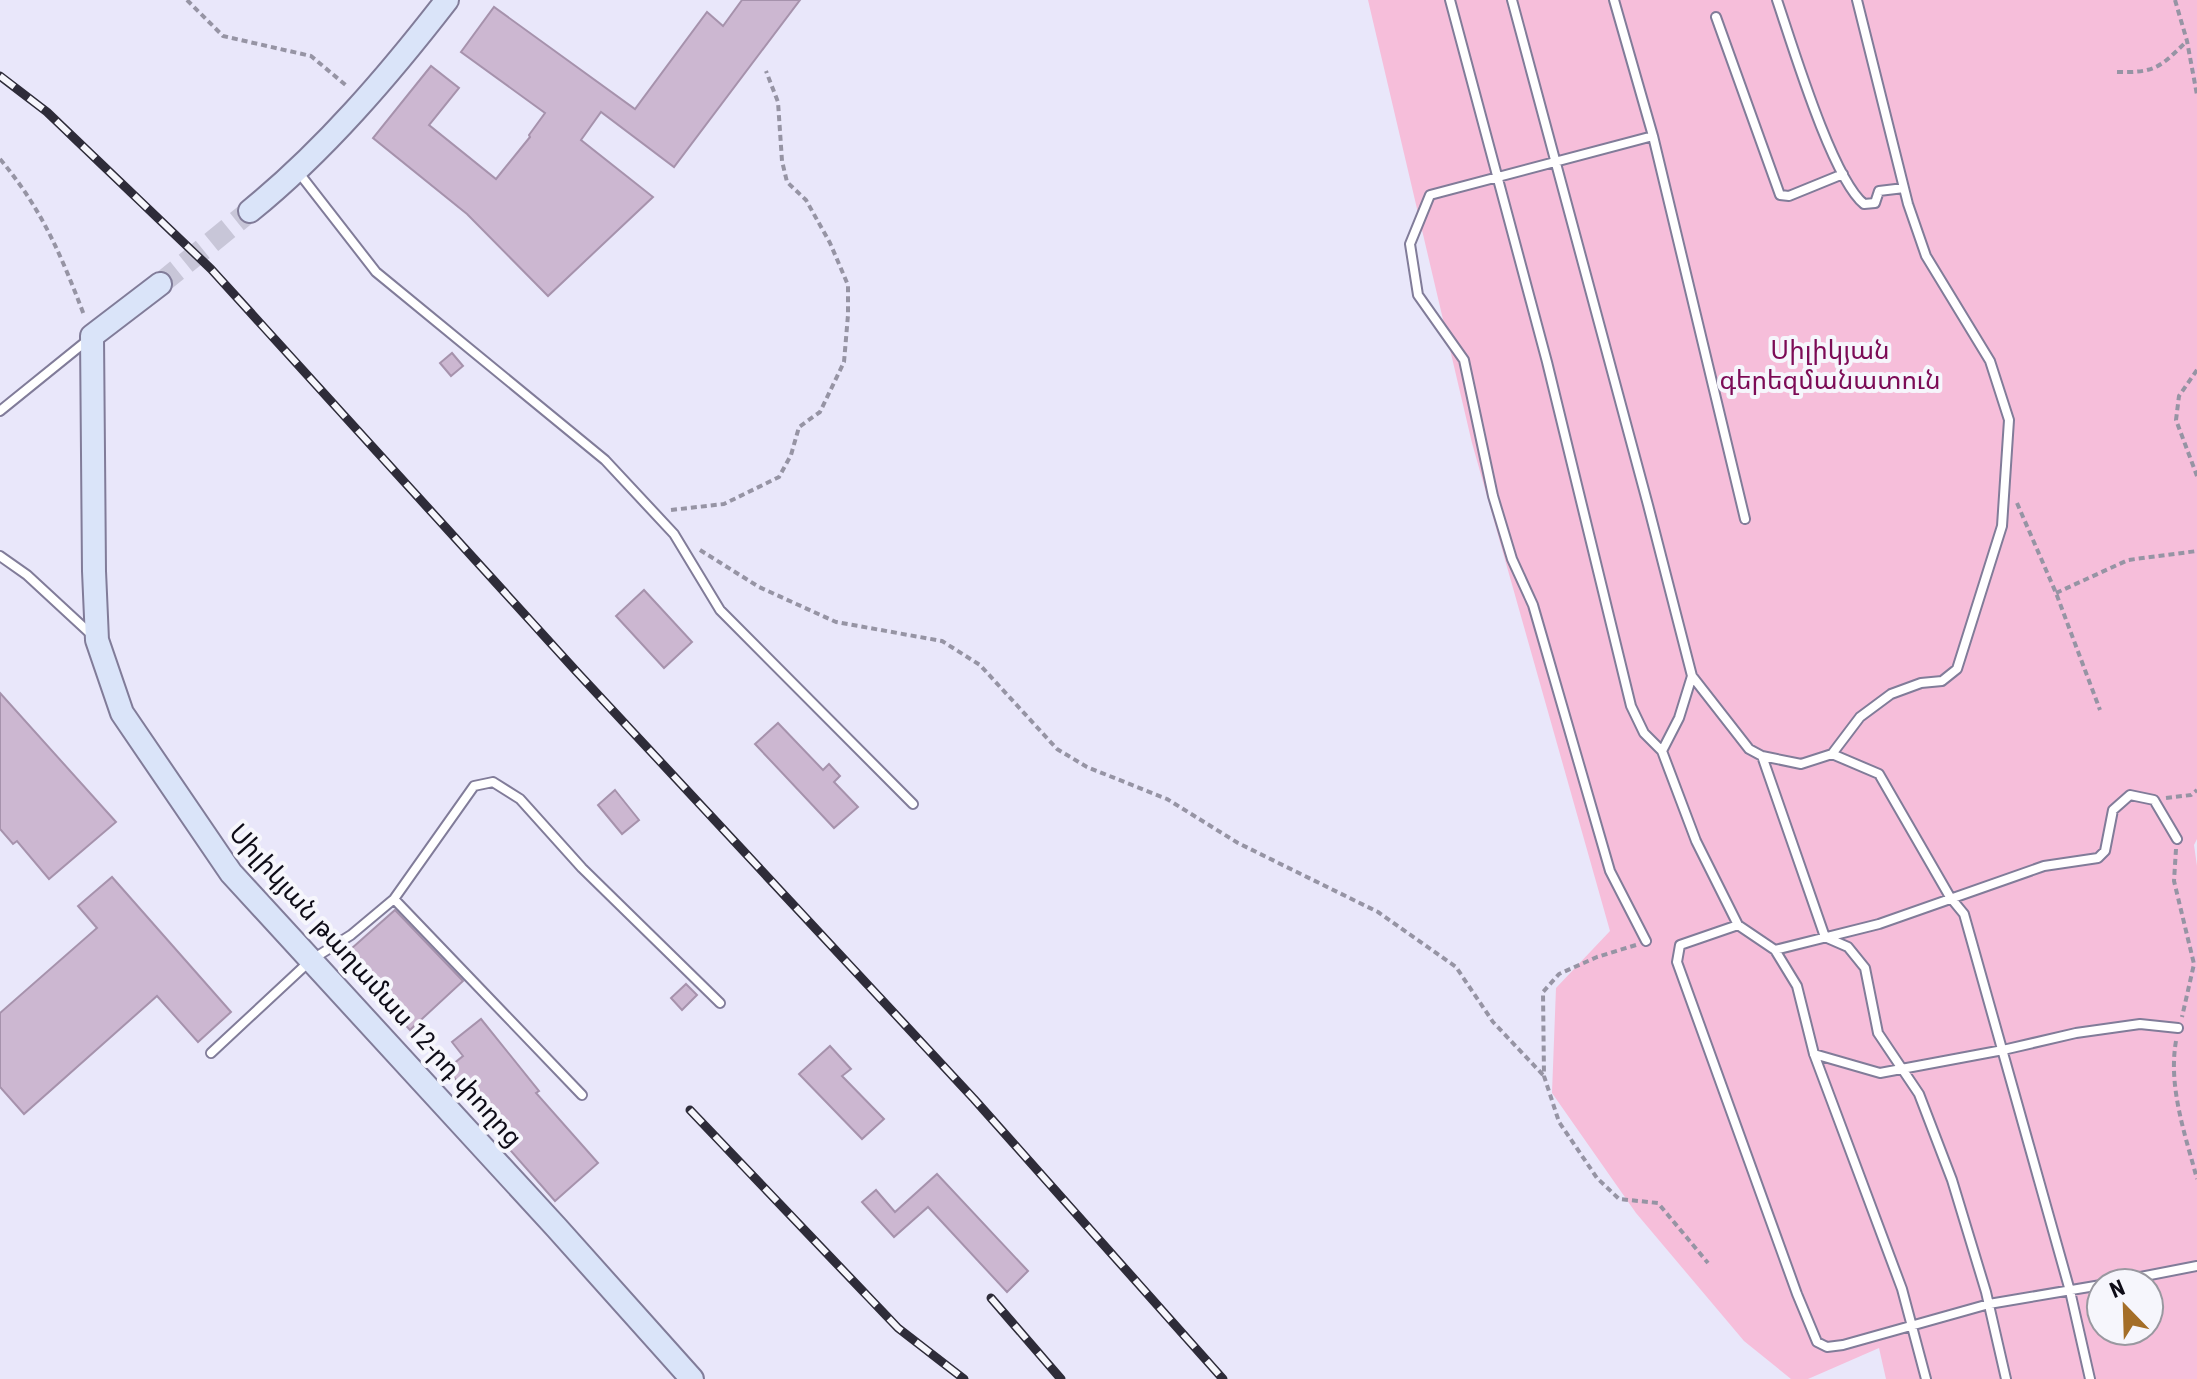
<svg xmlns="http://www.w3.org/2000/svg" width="2197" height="1379" font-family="'Roboto Condensed','Noto Sans Armenian',sans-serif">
<rect width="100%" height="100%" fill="#e9e7fa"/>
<path fill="#f6beda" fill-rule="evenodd" d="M1368,0H2197V839L2194,845L2197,866V1379H1886L1879,1348L1808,1379H1791L1744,1341L1636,1213L1552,1093L1556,988L1610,931L1472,443ZM2101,1283H2149V1331H2101Z"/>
<path fill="#ccb7d1" stroke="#a692ac" stroke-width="2" d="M742,0H800L674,167L601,112L581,140L653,197L548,296L467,214L373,138L431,66L459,88L429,125L496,179L530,137L529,135L545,113L461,52L494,7L635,109L707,12L723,26Z
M452,353L463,366L451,376L440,363Z
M644,590L692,642L664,668L616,616Z
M0,693L116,822L49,879L17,841L13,844L0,829Z
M778,723L823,770L829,764L840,776L834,782L858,807L834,828L755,744Z
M615,790L639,820L622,834L598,805Z
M112,877L231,1012L198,1042L157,996L24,1114L0,1087V1013L97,928L78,906Z
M395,910L463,981L410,1030L343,956Z
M686,984L697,995L682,1010L671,998Z
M481,1019L539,1091L536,1093L598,1163L555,1201L505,1144L507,1142L447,1069L463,1056L452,1042Z
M830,1046L851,1069L842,1076L884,1119L862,1139L799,1074Z
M937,1174L1028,1271L1007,1292L928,1207L894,1237L862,1202L876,1190L895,1212Z"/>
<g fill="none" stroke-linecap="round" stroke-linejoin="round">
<path stroke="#c8c6d8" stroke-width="22" stroke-dasharray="22 11" stroke-linecap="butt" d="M160,284L250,211"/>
<g stroke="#817c99" stroke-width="12">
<path id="lane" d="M1450,0L1547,362L1631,706L1644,733L1662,751L1696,841L1738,925L1775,950L1797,986L1814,1054L1902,1289L1926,1379
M1512,0L1648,505L1692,676
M1614,0L1653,136L1745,519
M1777,0C1792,44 1832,178 1864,204L1875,203L1879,191L1904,188
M1716,17L1780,195L1789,196L1843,174
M299,173L376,272L605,460L674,534L720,610L913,804
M0,411L89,339
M0,556L27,575L93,636
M1662,751L1679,718L1692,676L1749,749L1762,756L1801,764L1832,754L1860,717L1891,694L1921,683L1942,681L1957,669L2002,526L2009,420L1990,361L1926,256L1908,204L1857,0
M1832,754L1879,774L1950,897L1964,914L2070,1291L2090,1379
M1762,756L1825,937L1848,947L1865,968L1878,1033L1919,1094L1952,1180L1986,1292L2006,1379
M394,899L474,786L493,782L520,799L582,868L720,1003
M1738,925L1680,945L1677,962L1797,1294L1817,1342L1827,1347L1843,1345L1989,1304L2101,1285
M1646,941L1610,871L1533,605L1512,559L1493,496L1464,360L1418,295L1410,244L1430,195L1653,136
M1775,950L1879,924L2044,866L2098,858L2105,851L2113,810L2130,795L2154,800L2177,839
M211,1053L311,960L351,935L394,899L582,1095
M1814,1054L1880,1073L2003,1050L2076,1033L2140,1024L2178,1028
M2109,1283L2197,1266"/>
</g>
<g stroke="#817c99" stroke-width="26">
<path id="secondary" d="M250,211C324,151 389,75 447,0
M160,284L92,336L94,571L97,640L122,713L231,873L556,1227L692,1379"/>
</g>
<path stroke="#9694a4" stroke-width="4" stroke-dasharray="6 4" stroke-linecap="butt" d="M187,0L223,36L311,56L348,87
M2175,0L2187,41L2197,95
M2117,72C2156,73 2160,67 2187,41
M0,159C42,209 61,255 84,315
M2197,370L2179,396L2176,420L2197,476
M2017,503L2056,593L2100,710
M671,510L724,504L779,477L791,455L799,427L820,412L844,362L848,315V285L830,243L806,200L787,182L782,161L778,102L766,71
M700,550L759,587L836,622L942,641L980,665L1057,749L1087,767L1167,799L1238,843L1378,912L1456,967L1493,1022L1544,1076
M2056,593L2128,560L2197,551
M2166,798L2191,795L2197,790
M2176,849L2174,881L2194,964L2182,1017
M1636,945L1597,957L1559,974L1543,992L1544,1076L1559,1122L1597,1178L1619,1199L1658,1203L1708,1263
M2176,1041C2168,1087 2185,1134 2197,1179"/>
<use href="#lane" stroke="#fff" stroke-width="8"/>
<use href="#secondary" stroke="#dae4f9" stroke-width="22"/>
<g stroke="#2e2c39" stroke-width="9">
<path id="rail" d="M0,76L47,112L211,269L576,671L974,1099L1223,1379
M690,1110L898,1328L964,1379
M991,1298L1061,1379"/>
</g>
<use href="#rail" stroke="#f6f6fc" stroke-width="6" stroke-dasharray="18" stroke-linecap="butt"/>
</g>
<g text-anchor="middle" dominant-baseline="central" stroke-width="8" stroke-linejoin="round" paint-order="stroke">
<g font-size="26" fill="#7c0b56" stroke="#f6f6fc">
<text x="1830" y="350">Սիլիկյան<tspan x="1830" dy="30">գերեզմանատուն</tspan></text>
</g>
<g font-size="26" fill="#0e0c17" stroke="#f6f6fc">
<text transform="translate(376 985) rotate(48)">Սիլիկյան թաղամաս 12-րդ փողոց</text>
</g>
</g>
<g transform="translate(2125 1307) rotate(337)"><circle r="38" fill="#f6f6fc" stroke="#9998a0" stroke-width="2"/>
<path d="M0-6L14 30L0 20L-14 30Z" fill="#a46e28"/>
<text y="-12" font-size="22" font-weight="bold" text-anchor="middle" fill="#0e0c17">N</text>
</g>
</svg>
